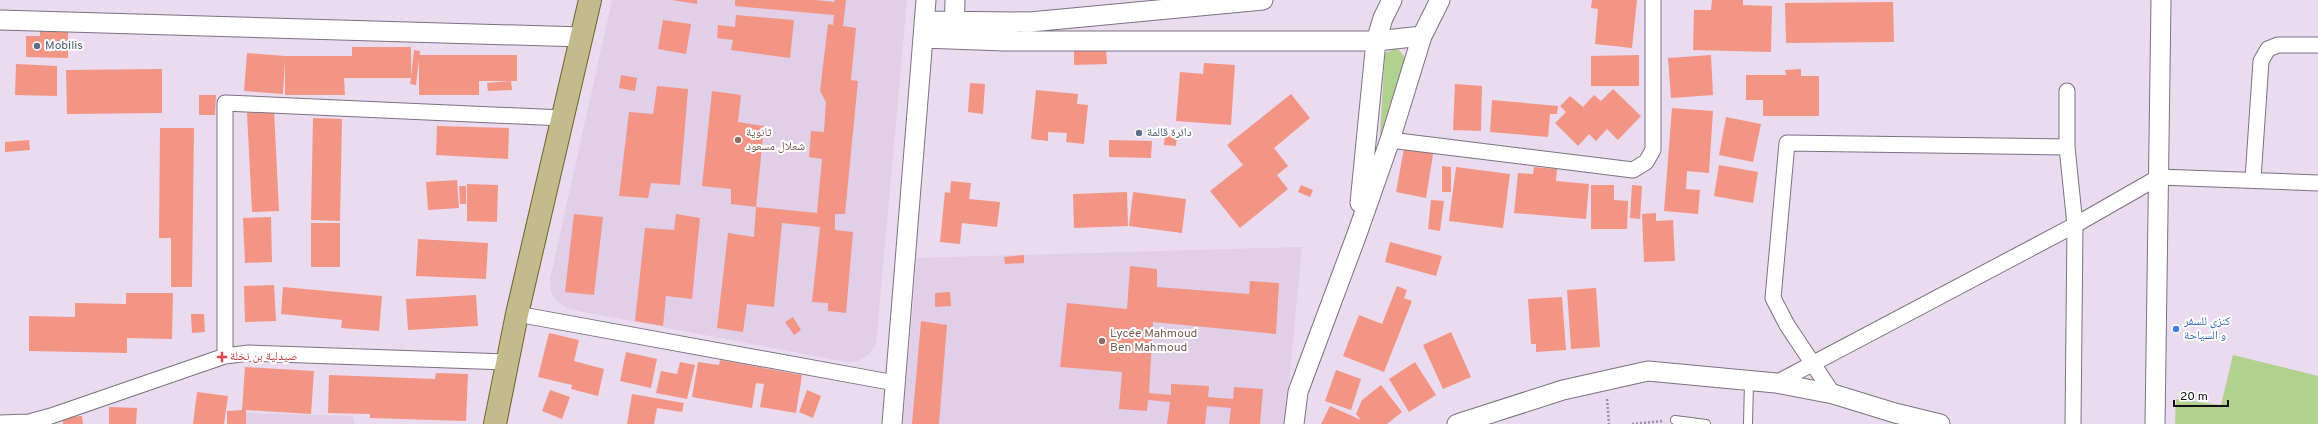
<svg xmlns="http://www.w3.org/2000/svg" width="2318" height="424" font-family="Overpass,'Noto Naskh Arabic',sans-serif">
<rect width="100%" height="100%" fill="#eadbef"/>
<path fill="#e1cee7" d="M612,0H907L876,344L869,354L858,361L846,362L568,309L557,301L551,292L550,280Z
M1302,247L1285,424H903L917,258Z
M244,413L353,416L354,423L356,424H245Z"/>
<path fill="#b1d18f" d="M1397,48L1406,58L1379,151L1385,53Z
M2233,355L2318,376V424H2175L2176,399L2221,405Z"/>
<path fill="#f39585" d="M672,0H697V4Z
M735,0H815L834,2L835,0H846L843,26L856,28L851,80L858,81L845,214H835V230L853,232L846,313L828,311V303L812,302L820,227L782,223L774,307L747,304L743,332L717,328L728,233L754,237L756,207L731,204V189L702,186L712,91L741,95L738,122L764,126L756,207L817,213L822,159L809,157L811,131L824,132L826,102L820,91L828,24L833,25L834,15L735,6Z
M1592,0H1637L1632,48L1595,44L1598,9L1591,8Z
M1712,0H1743V5L1772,6L1771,52L1693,50L1694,10H1711Z
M1893,2L1894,42L1786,43L1785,3Z
M736,15L794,20L790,58L731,50L733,40L717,38L718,25L735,27Z
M663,20L691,24L686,54L658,49Z
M40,24H68V58L26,57V36H40Z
M352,47H411V76L414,50L420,51L416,85L410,84L411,78H344L345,95H285V59L283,94L244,91L247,53L285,56H352Z
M1106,48L1107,64L1074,65V50Z
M419,55H517V81H479V95H419Z
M1639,55V86H1591V56Z
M1711,55L1713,95L1671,98L1668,58Z
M1204,63L1235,65L1231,125L1176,121L1180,72L1203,74Z
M16,64L57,66V96L15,95Z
M162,69V113L67,114L66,70Z
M1801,69V76H1819V116H1763V100H1746V75H1786L1785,70Z
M621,75L637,78L635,91L619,88Z
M511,81L512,90L488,91L487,83Z
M970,83L985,84L983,114L968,112Z
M1455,84L1482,86L1481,131L1453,130Z
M657,86L688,89L680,185L651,183L648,198L619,196L629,112L653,114Z
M1613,89L1641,116L1618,140L1607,129L1596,141L1589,134L1578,146L1555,123L1566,112L1560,106L1570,96L1583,107L1594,95L1601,101Z
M1036,90L1078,94L1077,104L1088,105L1084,144L1066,142L1067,133L1048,132V141L1031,139Z
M1291,94L1310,118L1274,148L1288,166L1277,175L1288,189L1240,228L1210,191L1243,165L1227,145Z
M199,95H216L215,115H199Z
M1492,100L1558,106L1557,114H1550L1548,137L1490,132Z
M1672,108L1713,111L1709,173L1687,171L1686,189L1700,190L1698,214L1664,211Z
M274,111L279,211L252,212L247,113Z
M1726,117L1761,124L1753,162L1719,155Z
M313,118L342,119L340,221L311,220Z
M437,126L509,128L508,159L436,155Z
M160,128H194L192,287H171V238H159Z
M1165,133L1177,134L1176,146L1164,145Z
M29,140L30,150L5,152V142Z
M1109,140L1152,141L1151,158L1109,157Z
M1405,143L1434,148L1426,198L1396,192Z
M1719,165L1758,172L1753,203L1714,196Z
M1442,166L1451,167V192H1442Z
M1456,167L1510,174L1503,228L1449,221Z
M1534,167L1557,169L1556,181L1589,184L1586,219L1514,213L1518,173L1533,174Z
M457,180L459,208L428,210L426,182Z
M951,181L971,183L969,199L1000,202L997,227L962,223L960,244L940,242L945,192L950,193Z
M467,184L498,185L497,222L467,221Z
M1301,185L1313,190L1310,197L1298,192Z
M1591,185H1614V200L1628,201L1627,229H1591Z
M1632,185L1642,186L1640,219L1630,218Z
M459,186H466V204H460Z
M1127,192L1128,226L1074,228L1073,194Z
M1133,192L1186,199L1182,233L1129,226Z
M1431,200L1444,201L1440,231L1428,229Z
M1656,213V221L1673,220L1675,261L1644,262L1642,214Z
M574,214L603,217L594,295L565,292Z
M676,214L700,218L692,299L666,296L663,326L635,321L645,228L674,230Z
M271,217L272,262L245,263L243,218Z
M311,223H340V267H311Z
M418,239L488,243L486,279L416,276Z
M1390,242L1442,256L1436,276L1385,262Z
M1024,255V263L1005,264L1004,257Z
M1130,266L1157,269V287L1249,294L1250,281L1279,283L1276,334L1153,322L1149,393L1171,395V384L1209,386L1208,397L1233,399L1234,387L1263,389L1260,424H1229L1231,408L1207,406L1205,424H1167L1170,402L1148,400L1147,411L1119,409L1122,372L1060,367L1067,303L1127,309Z
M274,285L276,321L245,322L244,286Z
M1397,286L1407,290L1404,298L1412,301L1384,372L1343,356L1359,315L1382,324Z
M283,287L382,296L379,331L341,328L342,320L281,314Z
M1596,288L1600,347L1571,349L1567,290Z
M950,292L951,306L935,307V293Z
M126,293H173L172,339L127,338V353L29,351V316L75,317V303L126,304Z
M476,295L478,326L408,330L406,299Z
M1562,297L1566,350L1536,352V344H1531L1528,299Z
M191,314H204L205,332L192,333Z
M793,317L801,330L794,335L785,322Z
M921,321L947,325L939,424H912Z
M1451,332L1471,377L1443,389L1423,345Z
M549,333L579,340L574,361L604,369L598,396L571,389L572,385L538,377Z
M626,352L657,359L651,388L620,381Z
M720,360L802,375L796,413L760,407L764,384L756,383L752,408L692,397L698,362L719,365Z
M680,362L695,365L687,399L656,393L661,371L677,374Z
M1415,362L1436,395L1409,412L1389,379Z
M245,367L314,371L311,414L246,410V424H227V411L242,410Z
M1336,370L1361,379L1351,410L1325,401Z
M436,373L468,374L466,421L370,418V414L328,413L329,375L435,379Z
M1381,385L1402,412L1387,424H1321L1330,406L1361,420L1356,414L1362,400Z
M550,390L570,397L562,419L542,411Z
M807,390L821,396L813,418L799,412Z
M197,392L228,396L224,424H193Z
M632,394L684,403L682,412L657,408L654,424H627Z
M109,407L137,408L136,424H109Z
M82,416L83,424H63V417Z"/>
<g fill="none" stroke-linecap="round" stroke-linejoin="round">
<g stroke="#7d7081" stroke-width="10">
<path id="service" d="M1675,420L1706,424
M1748,424L1749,382"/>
</g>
<g stroke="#7d7081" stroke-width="17">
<path id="minor" d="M2067,91V147L2075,225L2073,424
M1390,140L1633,170L1646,162L1653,150V0
M2253,179L2261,61L2268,49L2278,45H2318
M517,314L895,383
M225,356V103L563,118
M1776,383L2075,225L2159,177L2318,183
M1833,394L1787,325L1773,298L1787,143L2067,147
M0,423L29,422L51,416L225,356L249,353L507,362"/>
</g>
<g stroke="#7d7081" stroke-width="21">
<path id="tertiary" d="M0,20L582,37
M924,21L1030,22L1263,0
M954,34L955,0
M923,38L1004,41H1376L1422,36
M1360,203L1376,41L1383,18L1392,0
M892,424L926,0
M1294,424L1298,392L1357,234L1390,140L1422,36L1440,0
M1457,424L1563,390L1648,371L1776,383L1833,394L1895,413L1940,424
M2155,424L2161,0"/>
</g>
<g stroke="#6b6431" stroke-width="24">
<path id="primary" d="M495,424L517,314L590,0"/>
</g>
<path stroke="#9b909f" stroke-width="2.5" stroke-dasharray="2 2" stroke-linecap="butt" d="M1607,399L1609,424
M1632,424L1663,421"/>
<use href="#service" stroke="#fff" stroke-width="8"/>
<use href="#minor" stroke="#fff" stroke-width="15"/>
<use href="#tertiary" stroke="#fff" stroke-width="19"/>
<use href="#primary" stroke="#c2bc8c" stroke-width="22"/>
</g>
<g fill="#5c6f8a" stroke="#fff" stroke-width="1.5">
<circle cx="37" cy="46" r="4"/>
<circle cx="1139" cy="133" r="4"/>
</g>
<g fill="#8d6e63" stroke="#fff" stroke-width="1.5">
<circle cx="738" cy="140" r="4"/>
<circle cx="1102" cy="341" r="4"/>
</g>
<circle fill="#3f7fe0" stroke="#fff" stroke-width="1.5" cx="2176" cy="329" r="4"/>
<path fill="#e0444e" stroke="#fff" stroke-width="1.5" d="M220 351h4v4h4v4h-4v4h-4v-4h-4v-4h4z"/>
<g text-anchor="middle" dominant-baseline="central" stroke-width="4" stroke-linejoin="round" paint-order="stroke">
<g font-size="12" fill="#4e5e75" stroke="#fff" text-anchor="start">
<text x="45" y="46">Mobilis</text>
<text x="1147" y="133">دائرة قالمة</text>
</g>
<g font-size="12" fill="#785e54" stroke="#fff" text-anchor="start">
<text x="746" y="133">ثانوية<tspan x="746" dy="14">شعلال مسعود</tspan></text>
<text x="1110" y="334">Lycée Mahmoud<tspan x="1110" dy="14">Ben Mahmoud</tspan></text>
</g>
<g font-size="12" fill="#366cbe" stroke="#fff" text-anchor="start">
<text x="2184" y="322">كنزي للسفر<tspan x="2184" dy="14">و السياحة</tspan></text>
</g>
<g font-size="12" fill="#be3a42" stroke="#fff" text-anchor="start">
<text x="230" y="357">صيدلية بن نخلة</text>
</g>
</g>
<path d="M2174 400v6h54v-6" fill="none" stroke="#161117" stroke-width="2"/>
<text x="2180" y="400" font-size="12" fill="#161117" stroke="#ffffff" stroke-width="3" paint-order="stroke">20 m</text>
</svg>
